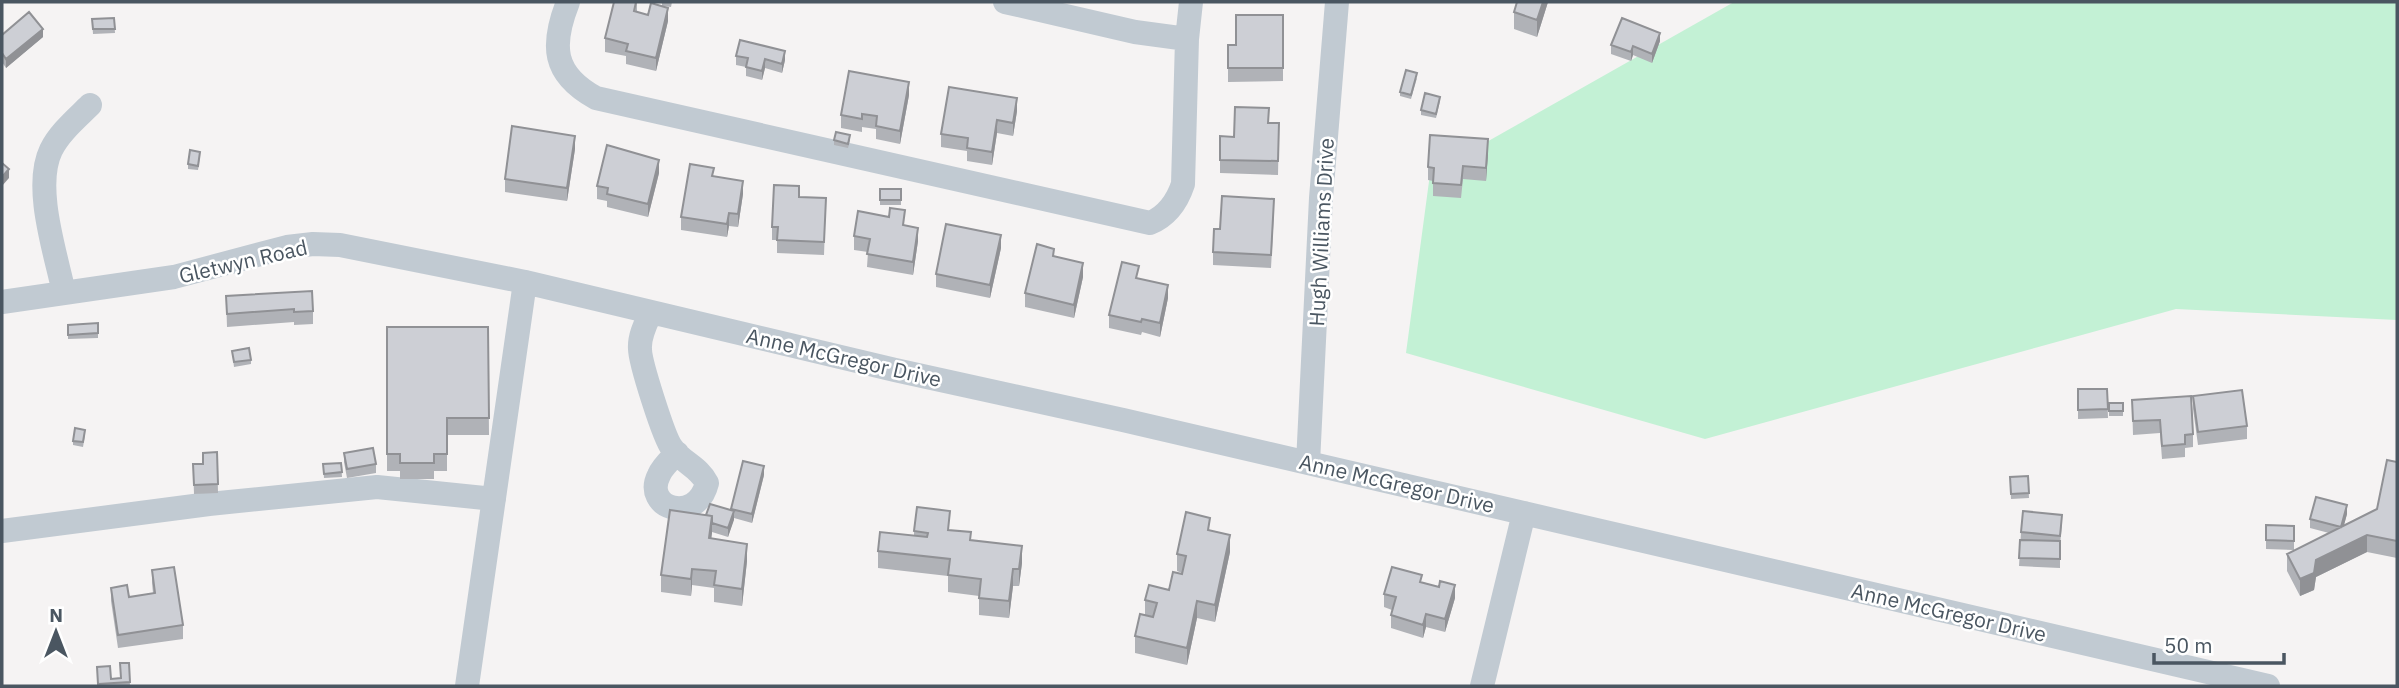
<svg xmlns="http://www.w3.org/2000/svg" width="2399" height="688" font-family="'IBM Plex Sans',sans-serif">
<rect width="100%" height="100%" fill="#f5f3f3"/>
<path fill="#c3f1d5" d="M1734,2H2397V320L2176,309L1705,439L1406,353L1430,174Z"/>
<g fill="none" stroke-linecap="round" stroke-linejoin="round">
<path stroke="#c1cad2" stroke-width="24" d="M568,2C551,45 552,74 596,98L1150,223C1167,216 1177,202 1183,184L1187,39L1191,2
M1005,2L1135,32L1187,39
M64,293C56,254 33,187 51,150C59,133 77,118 90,105
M2,302L174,277L287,247L313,244L340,245L525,282L895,370L1123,420L2268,686
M651,312C646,323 639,336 640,349C640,362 664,438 672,448C683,463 699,467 707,483C696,526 642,508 659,475C662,467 671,459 677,453
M1308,463L1321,198L1337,2
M2,531L209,504L377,487L494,499
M467,686L525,282
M1482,686L1524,513"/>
</g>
<path fill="#b0b2b7" d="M637,2V12L668,21L656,71L626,64V56L605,52V38Z
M662,2H672L671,7L662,6Z
M1548,2L1537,37L1514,29V12Z
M1283,15V81L1228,82V45H1236Z
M114,18L115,33L93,34L92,19Z
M2,35L43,37L6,68L2,62Z
M1660,41L1652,63L1633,55L1631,61L1611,54V45Z
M736,56L785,60L782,73L765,68L762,80L746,76V67L736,65Z
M1417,78L1411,99L1400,96V92Z
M909,95L900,144L876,139V129L862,127V132L841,128V115Z
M1440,101L1436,118L1421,115V110Z
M1017,111L1013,136L997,133L992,165L967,161V151L941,147V134Z
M1269,123H1279L1278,175L1220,173V136L1234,137Z
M834,140H850L848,148L834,145Z
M575,149L567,201L505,192V179Z
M1488,152L1486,181L1463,179L1461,198L1433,196V181L1428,180V167Z
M200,156L198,170L188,169V164Z
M659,173L648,217L607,207V201L597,199V186Z
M714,176L743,194L738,227L729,226L727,237L681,230V217Z
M880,189H901V205H880Z
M799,197L826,198L824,255L777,253V240H772V227Z
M1274,212L1271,268L1213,265V252Z
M905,226L918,241L913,275L867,267L868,252L854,250V236Z
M1001,248L990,298L936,287V274Z
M1054,256L1083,277L1074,318L1025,307V293Z
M1139,279L1168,298L1160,337L1142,332L1141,335L1109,328V315Z
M226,296L313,311V324L294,325V322L227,327Z
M98,323V338L68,339V325Z
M387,327H488L489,435H447V471H434V479H400V471H387Z
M232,351L251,360V364L234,367Z
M2078,389H2107L2108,418L2078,419Z
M2193,396L2247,426V439L2198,445L2193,409Z
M2132,400L2193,434V447L2185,448V457L2162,459L2160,433L2133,435Z
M2109,403H2123V416H2109Z
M85,435L83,447L73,445V441Z
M217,452L218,493L194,494L193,464H203Z
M344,453L376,464V473L347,478L344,462Z
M2397,462V558L2367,552L2316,577L2314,590L2300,596L2287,571V554L2329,533L2310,528V519L2347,514L2344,525L2377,509Z
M341,463L342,477L324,478L323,464Z
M764,475L752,523L734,518L728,537L712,532L711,539L747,561L742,606L714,602V588L692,585L691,596L661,592V575L706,515L731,510V509Z
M2028,476L2029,498L2011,499L2010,477Z
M2062,524L2060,545V568L2019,566L2021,532Z
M2266,525L2294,526V550L2266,549Z
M950,530L1022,563L1019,586H1013L1009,618L979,615V596L948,592V576L878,568V551L914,535V531Z
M1210,530L1230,552L1215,622L1197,618L1187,665L1135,653V636L1145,615V600L1169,590L1182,573L1177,571V554Z
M152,570L183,625V639L118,648L111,601V588L129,597L153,593L152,583Z
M1422,582L1455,598L1445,632L1426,627L1423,638L1391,628V615L1392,610L1384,607V594Z
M129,663L130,686H98L97,667L111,679L120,678Z"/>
<path fill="#909195" d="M1543,2H1548L1537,37V20Z
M668,8V21L656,71V58Z
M43,29V37L6,68V59Z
M1660,33V41L1652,63V54Z
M1633,46V55L1631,61V52Z
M785,51V60L782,73V64Z
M765,59V68L762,80V71Z
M909,82V95L900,144V131Z
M1017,98V111L1013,136V123Z
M997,120V133L992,165V152Z
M575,136V149L567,201V188Z
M1488,139V152L1486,181V168Z
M659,160V173L648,217V204Z
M9,169V178L2,186V177Z
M743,181V194L738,227V214Z
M729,213V226L727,237V224Z
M918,228V241L913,275V262Z
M1001,235V248L990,298V285Z
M1083,263V277L1074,318V305Z
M1168,285V298L1160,337V323Z
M764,466V475L752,523V514Z
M2347,505V514L2341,536V527Z
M734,511V520L728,537V528Z
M712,516V533L709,555V538Z
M1230,535V552L1215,622V605Z
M2367,535V552L2316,577L2314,590L2300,596V579L2316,560Z
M747,544V561L742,606V589Z
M1022,546V563L1019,586V569Z
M692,569V585L691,596V579Z
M1013,569V586L1009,618V601Z
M1455,585V598L1445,632V619Z
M1197,601V618L1187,665V648Z
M1426,614V627L1423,638V625Z"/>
<path fill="#cdcfd5" stroke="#909195" stroke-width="2" d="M614,2H636L634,11L648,15L651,3L668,8L656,58L626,51L628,44L605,38Z
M1517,2H1543L1537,20L1514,12Z
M29,12L43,29L6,59L2,53V35Z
M1236,15H1283V68H1228V45H1236Z
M114,18L115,29H93L92,19Z
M1622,18L1660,33L1652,54L1633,46L1631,52L1611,45Z
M740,40L785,51L782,64L765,59L762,71L746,67L748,58L736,56Z
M1406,70L1417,73L1411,95L1400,92Z
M849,71L909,82L900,131L876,126L877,116L862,114V119L841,115Z
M949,87L1017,98L1013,123L997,120L992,152L967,148L968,138L941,134Z
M1425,93L1440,97L1436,114L1421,110Z
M1235,107L1269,108L1268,123H1279L1278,161L1220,160V136L1234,137Z
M512,126L575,136L567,188L505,179Z
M836,132L850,135L848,144L834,140Z
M1430,135L1488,139L1486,168L1463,166L1461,185L1433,183L1434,168L1428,167Z
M607,145L659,160L648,204L607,194L608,188L597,186Z
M190,150L200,152L198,166L188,164Z
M2,163L9,169L2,177Z
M690,164L714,168L712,176L743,181L738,214L729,213L727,224L681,217Z
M774,185L799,186V197L826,198L824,242L777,240L778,227H772Z
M880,189H901V200H880Z
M1222,196L1274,199L1271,255L1213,252L1214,229H1220Z
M890,208L905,210L903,225L918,228L913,262L867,254L870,239L854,236L858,211L889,217Z
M946,224L1001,235L990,285L936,274Z
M1037,244L1054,249L1053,256L1083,263L1074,305L1025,293Z
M1122,262L1139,266L1136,278L1168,285L1160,323L1142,319L1141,322L1109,315Z
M312,291L313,311L294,312V309L227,314L226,296Z
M98,323V333L68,335V325Z
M387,327H488L489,418H447V454H434V463H400V454H387Z
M249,348L251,360L234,362L232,351Z
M2078,389H2107L2108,409L2078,410Z
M2242,390L2247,426L2198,432L2193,396Z
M2191,396L2193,434L2185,435V444L2162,446L2160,420L2133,421L2132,400Z
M2109,403H2123V411H2109Z
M75,428L85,430L83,442L73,441Z
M373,448L376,464L347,469L344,453Z
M217,452L218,484L194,485L193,464H203V453Z
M2387,460L2397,462V541L2367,535L2316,560L2314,573L2300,579L2287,554L2377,509Z
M743,461L764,466L752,514L731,509Z
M341,463L342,472L324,474L323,464Z
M2028,476L2029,493L2011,494L2010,477Z
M2316,497L2347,505L2341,527L2310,519Z
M710,504L734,511L728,528L712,523V516L706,515Z
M917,507L950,511L948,530L971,532L970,540L1022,546L1019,569H1013L1009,601L979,598L981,579L948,575L950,559L878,551L880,532L927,537L928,533L914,531Z
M670,510L712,516L709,538L747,544L742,589L714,585L716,571L692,569L691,579L661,575Z
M2023,511L2062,515L2060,536L2021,532Z
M1186,512L1210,518L1208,530L1230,535L1215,605L1197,601L1187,648L1135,636L1140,614L1153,617L1157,603L1145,600L1149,585L1169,590L1173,572L1182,574L1186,556L1177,554Z
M2266,525L2294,526V541L2266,540Z
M2020,540L2060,541V559L2019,558Z
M174,567L183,625L118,635L111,588L127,585L129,597L155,593L152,570Z
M1392,567L1422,575L1420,582L1439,587L1440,581L1455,585L1445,619L1426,614L1423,625L1391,615L1396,597L1384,594Z
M120,663H129L130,682L98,684L97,667L110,666L111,679L121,678Z"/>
<g text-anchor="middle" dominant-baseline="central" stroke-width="5" stroke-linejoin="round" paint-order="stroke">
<g font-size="21" fill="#4a5661" stroke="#fff">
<text transform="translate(1321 232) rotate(-87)">Hugh Williams Drive</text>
<text transform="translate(243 261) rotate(-13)">Gletwyn Road</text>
<text transform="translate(844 357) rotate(13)">Anne McGregor Drive</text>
<text transform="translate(1397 483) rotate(13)">Anne McGregor Drive</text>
<text transform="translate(1949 612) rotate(13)">Anne McGregor Drive</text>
</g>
</g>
<rect width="2399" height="688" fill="none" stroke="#4a5661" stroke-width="7"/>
<g transform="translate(56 632)" stroke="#ffffff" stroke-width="5" paint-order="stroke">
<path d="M0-5L12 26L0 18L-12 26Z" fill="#4a5661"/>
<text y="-10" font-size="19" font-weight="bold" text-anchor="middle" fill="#4a5661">N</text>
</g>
<path d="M2154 653v10h130v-10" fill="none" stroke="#4a5661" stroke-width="3.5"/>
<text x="2164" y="653" font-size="21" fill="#4a5661" stroke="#ffffff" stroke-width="5" paint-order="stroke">50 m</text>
</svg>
